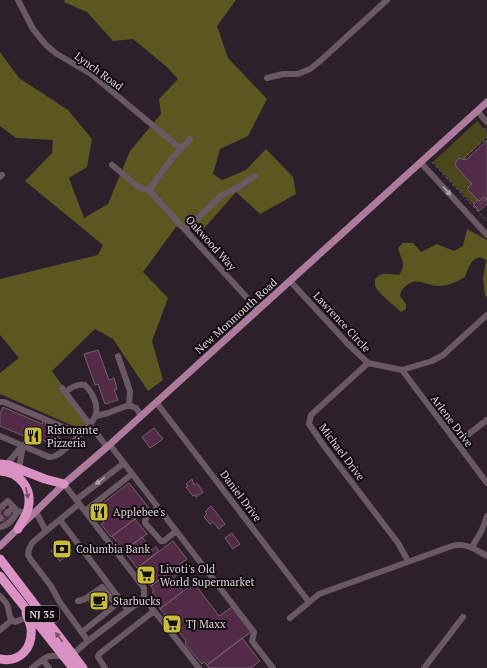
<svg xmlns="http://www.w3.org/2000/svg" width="487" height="668" font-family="'PT Serif',serif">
<rect width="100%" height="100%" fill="#2e202a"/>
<path fill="#4b461c" d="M477,121L487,132V137L464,159L459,158L456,162L457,168L472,184L469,186L466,185L459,190L433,162Z
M466,186L469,187L467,189L478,200L473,204L460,191Z"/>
<path fill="#5c5620" d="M65,0H236L217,26L228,58L267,99L248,136L220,149L213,174L222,180L246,170L266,149L293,177L296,194L260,214L236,192L201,232L176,227L143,272L168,298L152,341L163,380L148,391L113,339L95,329L52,371L89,423L78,428L0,394V373L19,358L0,335V279L98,255L103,245L25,181L52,153L53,140L16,138L0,126V52L19,78L68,110L92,139L87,167L69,178L84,218L108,204L130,151L161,114L159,99L178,79L167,67L133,39L113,41L87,12L64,2Z
M467,229L487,240V297L485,296L483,279L486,260C474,251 468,268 465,277C457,282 448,286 438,286C427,286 416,276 406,286C402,289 401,291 400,296L406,304V309L401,312C396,307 377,292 375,286C375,284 375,282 375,280C381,271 389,274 399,275C407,263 401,260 398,248L403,243H413L421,252L437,244L454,251L463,246Z"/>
<path fill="#532a47" stroke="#72616c" d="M487,140V200L484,197L479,201L467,189L472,184L457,168L455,164L459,158L466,160Z
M484,197L487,200V204L479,211L473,204L478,200L479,201Z
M98,350L109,380L114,378L117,389L114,390L118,400L105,404L98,384L95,385L84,354Z
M3,407L42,424L43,421L46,423L45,426L52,428V429L61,440L51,448L45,441L37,437L36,441L0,426V414Z
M154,428L163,439L150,448L142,437Z
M192,479L194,485L197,483L203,492L196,497L195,495L193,496L186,487L188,486L186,484Z
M129,483L149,508L111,537L101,524L104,522L94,510Z
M211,506L225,524L219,529L213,522L210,524L204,517L207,514L205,512Z
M3,507L13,518L6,524L0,518V510Z
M135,519L147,534L124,551L112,536Z
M232,533L240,544L233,549L225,538Z
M142,537L152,550L156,547L159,551L137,568L124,551Z
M64,540L72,551L60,561L51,551Z
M173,541L187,559L151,586L137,568Z
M178,566L182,571L173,578L183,591L160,609L157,604L160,601L152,592L154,591L151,586Z
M194,583L219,616L232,607L251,632L207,665L204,662L202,664L186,645L185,642L186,640L179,632L178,633L176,631L175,632L165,619V615L160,609Z
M101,590L109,601L104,605L105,606L96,611L90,605L91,604L88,600Z
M242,638L260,661L251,668H209L207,665Z"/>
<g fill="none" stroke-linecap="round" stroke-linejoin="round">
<path stroke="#71656d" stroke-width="1" stroke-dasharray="3 2" stroke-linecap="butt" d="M484,128L487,131
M465,159V157L487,137
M432,162L487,221
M460,191L466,185L469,187
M476,208L486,199"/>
<path stroke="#6a5964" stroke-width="6" d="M18,0L33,29L46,45L57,54L91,74L180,148
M267,78L283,74H298L310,69L319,62L387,0
M477,111L487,122
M421,163L487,235
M112,165L140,188L149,190
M0,177L2,175
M149,190L258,310
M149,190L173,157L190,139
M185,230L222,195L237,188L255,176
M290,281L348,344L368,363L402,370L432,361L443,355L487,315
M118,356L130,391L129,405
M368,363L311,415L309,424L324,446L398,543L408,561
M402,370L487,483
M62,388L107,447
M0,402H4L80,434
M156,402L309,602
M96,416L108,413L129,405L136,408L141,415
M0,436L49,457C51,457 54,457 55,456C64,452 94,423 96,414C98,403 92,392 85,385C77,384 72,387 65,392
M457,443L487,420
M110,445L254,632L252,641L273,668
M7,464L23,445L19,469
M64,484L144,588V598
M76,500L124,463
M0,508L8,501L17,511L26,513
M158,508C153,512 144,516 145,523L161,541H164L176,531
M85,511L132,474
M36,512L46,531L32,543L29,549L28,555L31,560L51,586L59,601L88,641L73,654
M7,513L14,507
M0,519L1,518
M60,520L128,610
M0,527C9,525 14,520 17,511
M46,531L79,504
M472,547L482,530L487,516
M0,596C3,599 7,603 8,607C10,614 8,618 15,622L28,617
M78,601L85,599L102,587L116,604L112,608L82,632
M290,618L319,594L452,546C466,542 476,550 487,556
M0,630L12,620
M88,641L144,598L199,668
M43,660L49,668
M32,668C45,658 47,653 64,657
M105,668L98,657L99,654L154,611
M424,668L463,617"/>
<path stroke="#ad7b9d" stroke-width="7" d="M0,546L64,484L107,447L487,102"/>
<path stroke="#da91c3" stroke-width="9" d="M0,464L9,465L45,479L64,484
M0,471C20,472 33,489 28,509C27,515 21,523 18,529
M0,559L83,668
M0,576L73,668
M0,659C20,663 33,648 31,628C30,623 28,618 26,613"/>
</g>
<defs><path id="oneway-solid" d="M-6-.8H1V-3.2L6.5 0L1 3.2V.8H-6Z"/></defs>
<g fill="#afa3ab">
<use href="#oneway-solid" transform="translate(447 191) rotate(48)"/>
<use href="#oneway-solid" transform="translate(100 481) rotate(142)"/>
</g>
<g fill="#764e6a">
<use href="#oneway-solid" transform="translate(27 493) rotate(78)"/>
<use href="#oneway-solid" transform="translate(59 637) rotate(-127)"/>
</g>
<defs>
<g id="restaurant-square" transform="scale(1)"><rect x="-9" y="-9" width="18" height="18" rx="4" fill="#c9bb3a" stroke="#120c10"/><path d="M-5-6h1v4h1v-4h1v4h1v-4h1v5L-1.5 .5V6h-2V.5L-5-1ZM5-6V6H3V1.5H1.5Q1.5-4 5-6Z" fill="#111"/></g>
<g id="bank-square" transform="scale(1)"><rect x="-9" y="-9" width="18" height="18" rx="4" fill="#c9bb3a" stroke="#120c10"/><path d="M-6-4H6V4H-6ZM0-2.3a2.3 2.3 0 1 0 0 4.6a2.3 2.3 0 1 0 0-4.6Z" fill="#111"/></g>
<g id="supermarket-square" transform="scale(1)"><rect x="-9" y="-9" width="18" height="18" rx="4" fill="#c9bb3a" stroke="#120c10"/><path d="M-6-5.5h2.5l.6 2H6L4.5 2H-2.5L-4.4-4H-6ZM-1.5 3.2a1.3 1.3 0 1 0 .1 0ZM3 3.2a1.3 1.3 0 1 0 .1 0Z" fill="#111"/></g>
<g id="cafe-square" transform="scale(1)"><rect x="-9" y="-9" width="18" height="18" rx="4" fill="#c9bb3a" stroke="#120c10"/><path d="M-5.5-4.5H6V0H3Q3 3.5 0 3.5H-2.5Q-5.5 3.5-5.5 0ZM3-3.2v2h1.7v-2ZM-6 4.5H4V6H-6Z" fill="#111"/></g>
</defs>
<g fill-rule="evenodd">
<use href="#restaurant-square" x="33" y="436"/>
<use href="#restaurant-square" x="99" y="512"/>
<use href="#bank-square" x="62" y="549"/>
<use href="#supermarket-square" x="146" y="575"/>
<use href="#cafe-square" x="99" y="601"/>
<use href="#supermarket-square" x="172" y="624"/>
</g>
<g text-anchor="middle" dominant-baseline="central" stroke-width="4" stroke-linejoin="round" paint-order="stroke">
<rect fill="#120c10" stroke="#a0989d" stroke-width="1" x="25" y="606" width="34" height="16" rx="3"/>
<g font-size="10" font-weight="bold" fill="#ddd4da">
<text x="42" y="614">NJ 35</text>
</g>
<g font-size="11" fill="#ddd4da" stroke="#120c10">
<text transform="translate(99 71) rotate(36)">Lynch Road</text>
<text transform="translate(211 243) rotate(48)">Oakwood Way</text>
<text transform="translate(236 316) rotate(-42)">New Monmouth Road</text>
<text transform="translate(342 322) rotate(47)">Lawrence Circle</text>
<text transform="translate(452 421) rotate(53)">Arlene Drive</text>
<text transform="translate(342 452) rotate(53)">Michael Drive</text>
<text transform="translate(241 496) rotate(53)">Daniel Drive</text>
</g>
<g font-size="11" fill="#ddd4da" stroke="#120c10" text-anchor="start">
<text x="47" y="430">Ristorante<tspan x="47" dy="13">Pizzeria</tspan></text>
<text x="113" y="512">Applebee's</text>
<text x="76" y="549">Columbia Bank</text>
<text x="160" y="569">Livoti's Old<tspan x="160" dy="13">World Supermarket</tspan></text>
<text x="113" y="601">Starbucks</text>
<text x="186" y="624">TJ Maxx</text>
</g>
</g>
</svg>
